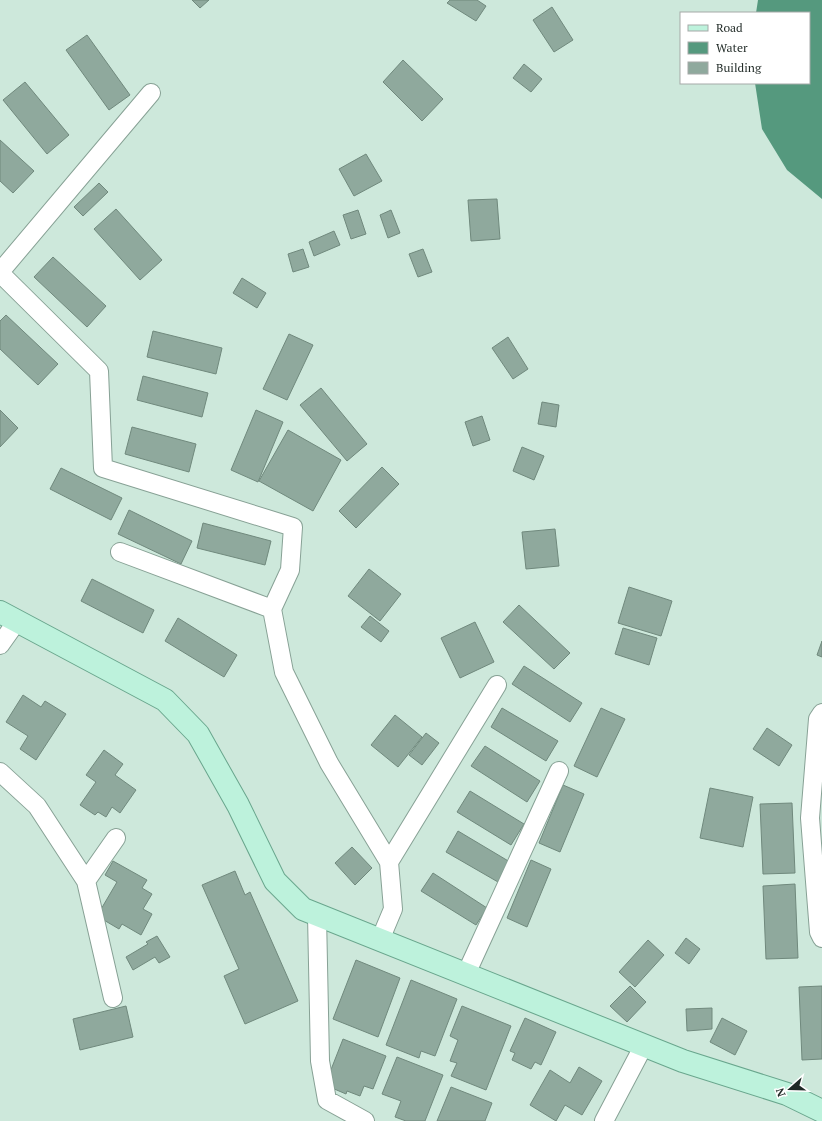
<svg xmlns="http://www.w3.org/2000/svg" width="822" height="1121" font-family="'PT Serif',serif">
<rect width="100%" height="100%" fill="#cde8db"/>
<path fill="#55997e" d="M758,0H822V199L787,170L762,129L755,83H809V13H756Z"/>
<path fill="#8fa99d" stroke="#70897d" d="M192,0H209L200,8Z
M450,0H477L486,6L476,21L447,3Z
M552,7L573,40L554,52L533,20Z
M87,35L130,95L109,110L66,50Z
M403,60L443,99L422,121L383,82Z
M524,64L542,79L531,92L513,78Z
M25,82L69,135L47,154L3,100Z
M0,140L34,171L13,193L0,181Z
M366,154L382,181L354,196L339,169Z
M99,183L108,192L83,216L74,207Z
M497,199L500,239L471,241L468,200Z
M116,209L162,260L140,280L94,229Z
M358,210L366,234L351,239L343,215Z
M391,210L400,233L388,238L380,215Z
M334,231L340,245L314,256L309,242Z
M303,249L309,267L293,272L288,254Z
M423,249L432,272L418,277L409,254Z
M53,257L106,306L87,327L34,277Z
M242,278L266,293L257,308L233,293Z
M6,315L58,364L38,385L0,349V321Z
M153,331L222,348L216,374L147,357Z
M289,334L313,345L287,400L263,389Z
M508,337L528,369L513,379L492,348Z
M143,376L208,393L202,417L137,400Z
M321,388L367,444L347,461L300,405Z
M542,402L559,405L556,427L538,424Z
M0,410L18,428L0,447Z
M256,410L283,422L258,482L231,470Z
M482,416L490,440L473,446L465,422Z
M132,427L196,444L189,472L125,454Z
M288,430L341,460L313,511L259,481Z
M522,447L544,456L534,480L513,471Z
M382,467L399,484L356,528L339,511Z
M61,468L122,498L111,520L50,489Z
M129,510L192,541L181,564L118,534Z
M203,523L271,541L265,565L197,548Z
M555,529L559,566L526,569L522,532Z
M369,569L401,594L380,621L348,596Z
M92,579L154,610L143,633L81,601Z
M629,587L672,601L661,636L618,623Z
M519,605L570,653L554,669L503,622Z
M370,616L389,631L381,642L361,627Z
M178,618L237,655L224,677L165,641Z
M475,622L494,662L460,678L441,638Z
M623,628L657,638L649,665L615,654Z
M822,641V657L817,655Z
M524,666L582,703L570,722L512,684Z
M23,695L41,707L45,701L66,714L36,760L20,749L28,736L6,722Z
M502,708L558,741L546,761L491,727Z
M601,708L625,719L597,777L574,766Z
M395,715L422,737L398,767L371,745Z
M767,728L792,745L779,766L753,749Z
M426,733L439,743L422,765L409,755Z
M485,746L540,781L527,802L471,766Z
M104,750L123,764L115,775L136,790L120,813L112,807L106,817L98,812L95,815L80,805L96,782L86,775Z
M563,785L584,794L560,852L539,843Z
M710,788L753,797L743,847L700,838Z
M470,791L524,824L511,845L457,812Z
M792,803L795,873L763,874L760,804Z
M458,831L510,862L498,882L446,852Z
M352,847L372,868L355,885L335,863Z
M531,860L551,869L527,927L507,918Z
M113,861L147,880L142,888L152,894L143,909L152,914L141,935L122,924L119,929L97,916L117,882L105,875Z
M235,871L245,895L250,892L298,1001L245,1024L224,976L239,969L202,885Z
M433,873L487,908L476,925L421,891Z
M795,884L798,958L766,959L763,886Z
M157,936L170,957L159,963L155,957L133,970L126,957L148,944L146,942Z
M686,938L700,949L689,964L675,953Z
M648,940L664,955L635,987L619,972Z
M356,960L400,978L378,1037L333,1019Z
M411,980L457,999L435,1056L421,1051L419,1058L386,1045Z
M630,986L646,1002L627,1022L610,1006Z
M822,986V1059L802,1060L799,987Z
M126,1006L133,1037L80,1050L73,1019Z
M462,1006L511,1026L486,1090L451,1076L457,1063L450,1061L458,1040L450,1036Z
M712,1008V1029L687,1031L686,1009Z
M525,1018L556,1032L541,1065L535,1062L531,1069L512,1060L515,1053L510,1051Z
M722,1018L747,1031L735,1055L710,1042Z
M343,1039L386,1056L373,1089L364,1086L360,1096L347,1091L346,1094L325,1085Z
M397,1057L443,1075L425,1121H406L395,1117L401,1101L382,1094Z
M579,1067L602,1081L582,1115L565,1105L556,1121L530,1105L550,1070L570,1083Z
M451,1087L492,1103L485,1121H437Z"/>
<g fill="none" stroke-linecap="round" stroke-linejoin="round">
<g stroke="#87a195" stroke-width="20">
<path id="minor" d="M0,272L151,93
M0,273L99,371L103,468L293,527L290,570L272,609L284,672L329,763L389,862L393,909L380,940
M120,552L272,609
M0,645L17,621
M822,713L818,719L810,818L819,932L822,938
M0,772L37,806L86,881L113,998
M389,862L497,685
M86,881L116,838
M317,915L320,1061L327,1100L365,1121
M466,974L559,771
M604,1121L644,1045"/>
</g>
<g stroke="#69a68d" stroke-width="24">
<path id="primary" d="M0,612L165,700L198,734L238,805L275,881L303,909L683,1061L787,1094L822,1111"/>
</g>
<use href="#minor" stroke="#fff" stroke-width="18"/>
<use href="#primary" stroke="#bdf2dc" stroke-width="22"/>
</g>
<rect x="680" y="12" width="130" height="72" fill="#ffffff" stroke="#a5a9a8"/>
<rect x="688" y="25" width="20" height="6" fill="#bdf2dc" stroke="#a5a9a8"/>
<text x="716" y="32" font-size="12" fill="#1f2925">Road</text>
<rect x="688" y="42" width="20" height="12" fill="#55997e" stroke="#a5a9a8"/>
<text x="716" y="52" font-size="12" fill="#1f2925">Water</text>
<rect x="688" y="62" width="20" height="12" fill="#8fa99d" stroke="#a5a9a8"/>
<text x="716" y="72" font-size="12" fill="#1f2925">Building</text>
<g transform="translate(790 1089) rotate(250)" stroke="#ffffff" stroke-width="3" paint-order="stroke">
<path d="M0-3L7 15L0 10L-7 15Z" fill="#1f2925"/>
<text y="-6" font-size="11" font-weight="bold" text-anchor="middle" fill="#1f2925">N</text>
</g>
</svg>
